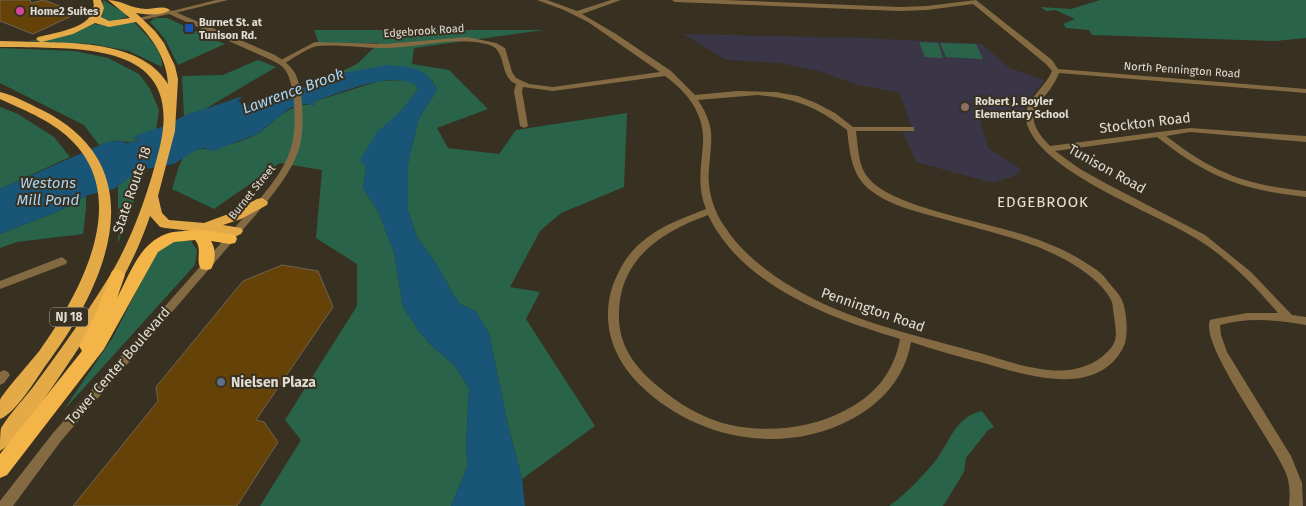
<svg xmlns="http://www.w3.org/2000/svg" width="1306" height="506" font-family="'Fira Sans',sans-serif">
<rect width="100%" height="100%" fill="#383020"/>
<path fill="#3b3647" d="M683,34L866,38L982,44L1009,68L1045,80L1027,102L1024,111V121L978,114L988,148L1021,169L1014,176L993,183L916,162L903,132L913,131L900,93L855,84L819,71L780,63L726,60Z"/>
<path fill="#29644a" d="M103,0L125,13L127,17L110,22L102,20Z
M1100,0H1306V38L1275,41L1092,35L1089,30L1066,28L1063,24L1075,19L1055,10L1046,11L1041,7L1071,9Z
M155,18H167L225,44L178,65L165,39L150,22Z
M134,22C145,34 163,49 162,67L129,51L93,44L28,41L64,36L94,24L109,26Z
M314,30H544L414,48L412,64L449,70L488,109L437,128L448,148L499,154L516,130L627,113L624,187L561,213L540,231L510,287L540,292L526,319L595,426L522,479L508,425L489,333L475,311L460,304L453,294L436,263L417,237L408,210V163L419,118L434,95L436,89L432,80L349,72L315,84L357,64L379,43L319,44Z
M919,42L938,43L943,58L925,57Z
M940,43L976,44L983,59L946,57Z
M0,48L74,51L108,58L139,74L150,89L159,110L156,130L137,135L134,139H139C132,144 127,141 120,141C113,140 106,143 99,145L84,125L0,83Z
M258,60L276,67L205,109L184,116L182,76L223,75Z
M407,80L417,85L418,90L400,112L366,168L363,188L378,211L394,252L403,307L418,330L431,345L455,366L469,388L466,449L468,465L451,506H260L301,440L285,420L357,306V264L316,238L322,170L280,163L214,209L172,189C175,180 178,166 183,158C188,152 201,147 209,150C224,146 243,142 257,134C276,122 288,102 314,105L313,102L379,81Z
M0,107L18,114L54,137L70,157L0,189Z
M147,167L118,243V186L132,175Z
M86,196V209L83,234L17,242L0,248V234L59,211Z
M173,241H191L197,250L195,265L63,411L113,337L156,253Z
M982,411L994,427L988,430L966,458L964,472L943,506H889C904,496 925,474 936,460C951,440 955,417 982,411Z"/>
<path fill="#185577" d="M387,65C410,67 425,66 437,89L434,95L419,118L408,163V210L417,237L436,263L453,294L460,304L475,311L489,333L508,425L522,479L525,506H451L468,465L466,449L469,388L455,366L431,345L418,330L403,307L394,252L378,211L363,188L366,168L360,160L377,132L400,112L418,90L416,85C389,70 341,93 313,102L314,106L305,104L290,108L257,134L213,151L204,148L194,151L174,164L140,170L114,189L88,195L59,211L0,234V189L107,142L120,141L127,143L138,141V139L133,138L137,135L162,127L184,116L240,97L242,98L238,100L243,106L251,105L349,72Z"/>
<path fill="#644208" stroke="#706353" d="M0,0H30L31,3L44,0L78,13L33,34L0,21Z
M282,265L318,271L333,307L256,420L264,422L278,442L237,506H73L158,401L156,387L243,281Z"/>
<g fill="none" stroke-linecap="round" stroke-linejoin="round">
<path fill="#836a42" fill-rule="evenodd" d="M216,0H228L171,14L168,12Z
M537,0H547L577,11L611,0H621L582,14L616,34L671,71L695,95L737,91L776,92L798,96L816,103L835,113L853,127H914V131H856C858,146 858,163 866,175C875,188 890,194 903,200C963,224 1031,227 1086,263C1094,268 1101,272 1106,279C1111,286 1119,293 1122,300C1127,312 1129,337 1123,348C1096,399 1025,375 984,363C959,357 935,350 911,342C905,378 881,404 850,420C781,456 695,439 640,385C617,362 604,334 609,300C614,275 627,252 648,237C665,224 686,217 706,209C697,187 701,167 703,144C705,114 688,93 665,76L553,91L523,87L522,91L528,126L524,128L520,126L514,91L516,84C499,77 507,51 490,45C456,35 418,48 383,48C364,48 336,44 318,46C309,47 292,59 284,64L277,62L315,42L385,44L467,37L496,43L505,48L512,72L516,78L529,84L553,87L660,72L588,22L564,10ZM757,95C795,98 817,107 847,130C850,153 851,175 870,190C889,205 914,211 936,217C984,231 1037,240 1079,268C1091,276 1106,288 1112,302C1113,306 1113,312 1114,316C1115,328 1119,338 1111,348C1100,361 1085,368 1069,370C1036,373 1003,359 972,351C911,334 846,320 792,287C767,272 741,252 725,227C713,210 707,189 709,169C710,156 712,143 711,131C709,119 704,109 698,100ZM708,215C742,286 830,318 900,339C894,373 874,396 844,411C806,431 752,435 711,419C690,411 671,398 654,383C627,359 615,336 620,300C627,253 667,230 708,215Z
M672,0H724L900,7L927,6L976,0L1052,60L1058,69L1306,89V93L1059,73C1047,105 1014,109 1050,146L1190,128L1306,136V142L1190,132L1166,136C1214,173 1245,185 1306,191V197C1241,190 1208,177 1157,137L1055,151L1080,169L1107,184L1205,235L1251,272L1292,315L1306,317V325C1279,320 1247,317 1220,325L1221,335L1227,352L1291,456L1302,483L1303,506H1289C1290,496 1290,486 1287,476C1276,445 1199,345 1210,320L1214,319L1247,313H1278C1255,286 1228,258 1197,239C1156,213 1035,170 1026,120C1023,101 1046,87 1052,71L1046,64L973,4L927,10L900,11L675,2Z
M62,257L67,261L66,264L0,289V281Z
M4,370L8,372L10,375L4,383L0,385V372Z"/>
<path fill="#836a42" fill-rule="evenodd" d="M163,9L173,11L275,55C283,60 290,65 295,73C304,90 305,134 298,152C291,171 278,188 265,204L61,441L13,506H0V501L53,433L259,200C271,185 284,169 290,151C297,133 296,90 287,73C284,66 276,62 269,59L169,14L138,21L135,19L163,12Z"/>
<path fill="#e4aa48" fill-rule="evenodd" d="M93,0H101L104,8L101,17L109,21L130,18L108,0C121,0 132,9 146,9C154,9 163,5 170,10C161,16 147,15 136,13L155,31L164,43L175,66L178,79L175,131L158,196L162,213L169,220L204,223L231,213L257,199L262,198L268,202L267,205L241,219L223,225L241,228L243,231L241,234L236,236L165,228L160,227L150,216C143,237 134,257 124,276C109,302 20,443 0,451C0,444 0,434 1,428C10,413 25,398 36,383C61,349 87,313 109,277C132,239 147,196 158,154C190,38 78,49 0,47V41L40,42L36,39L38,37C57,32 100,27 93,0ZM136,22C153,38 167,60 168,84C144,44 83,43 42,42L73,34L95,23L109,27Z
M0,92C14,95 29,104 42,110C158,168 106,285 46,365C36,379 15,414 0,419C0,414 0,406 0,400C2,394 33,359 40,350C78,296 131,203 74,143C55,122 26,111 0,99Z"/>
<path fill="#f4b548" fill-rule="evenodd" d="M197,229L230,234L235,235L237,239L235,243L230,244L211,241C216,249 216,260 211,269L206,270L201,269C195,260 203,249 195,240L174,242L158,252L104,349L7,475L0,478V454L82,351L79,346L96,313L112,271L117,269L122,271L125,275L117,298C130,274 139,244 166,234C176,230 187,232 197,229Z"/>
</g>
<circle fill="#d1479c" stroke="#383020" stroke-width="2" cx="20" cy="11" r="5"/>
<rect fill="#1a4fb4" stroke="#383020" stroke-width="2" x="184" y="23" width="10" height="10" rx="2.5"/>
<circle fill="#8d6e63" stroke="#383020" stroke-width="2" cx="965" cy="107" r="5"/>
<circle fill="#5c6f8a" stroke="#383020" stroke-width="2" cx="221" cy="382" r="5"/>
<g text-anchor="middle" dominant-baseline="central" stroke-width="4" stroke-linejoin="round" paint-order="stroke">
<g font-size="11" font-weight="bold" fill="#e1dcd2" stroke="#383020" text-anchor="start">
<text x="30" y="11">Home2 Suites</text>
<text x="199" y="22">Burnet St. at<tspan x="199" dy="13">Tunison Rd.</tspan></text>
<text x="975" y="101">Robert J. Boyler<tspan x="975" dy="13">Elementary School</tspan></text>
</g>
<g font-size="11" fill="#e1dcd2" stroke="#383020">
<text transform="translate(424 31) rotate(-4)">Edgebrook Road</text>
<text transform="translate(1182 70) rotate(4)">North Pennington Road</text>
<text transform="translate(252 192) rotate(-51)">Burnet Street</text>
</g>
<rect fill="#383020" stroke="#aea89d" stroke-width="1" x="50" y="307.5" width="38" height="19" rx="4"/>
<g font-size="12" font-weight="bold" fill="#e1dcd2">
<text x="69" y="317">NJ 18</text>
</g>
<g font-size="14" fill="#e1dcd2" stroke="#383020">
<text transform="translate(1145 123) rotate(-7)">Stockton Road</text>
<text transform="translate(1107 169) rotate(29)">Tunison Road</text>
<text transform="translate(132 190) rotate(-71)">State Route 18</text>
<text transform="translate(873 310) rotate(19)">Pennington Road</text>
<text transform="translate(118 366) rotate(-49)">Tower Center Boulevard</text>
</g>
<g font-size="14" font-weight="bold" fill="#e1dcd2" stroke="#383020" text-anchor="start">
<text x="231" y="382">Nielsen Plaza</text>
</g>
<g font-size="15" font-style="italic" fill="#a6d5f6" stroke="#383020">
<text transform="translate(293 91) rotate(-20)">Lawrence Brook</text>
<text x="48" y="183">Westons<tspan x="48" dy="17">Mill Pond</tspan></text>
</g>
<g font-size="15" letter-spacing="1" fill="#eae0cb" stroke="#383020">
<text x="1043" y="202">EDGEBROOK</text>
</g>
</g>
</svg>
